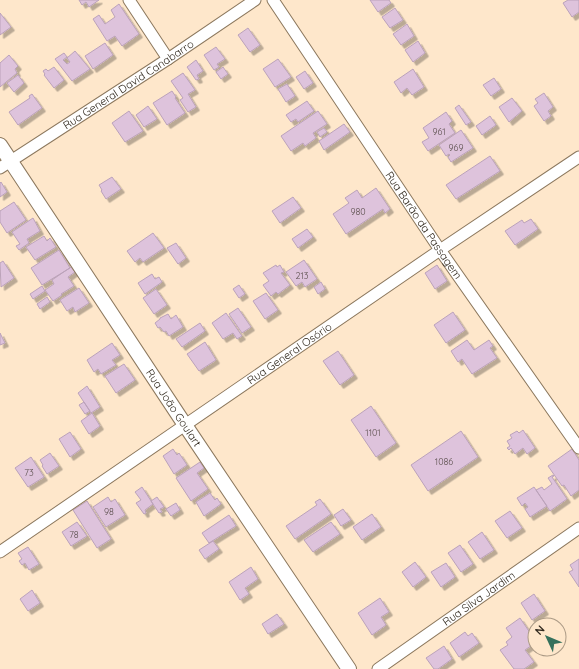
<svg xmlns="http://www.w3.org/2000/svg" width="579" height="669" font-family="Quicksand,sans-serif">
<defs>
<filter id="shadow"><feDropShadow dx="3.5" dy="3.5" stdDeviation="0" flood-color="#0004"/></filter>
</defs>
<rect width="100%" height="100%" fill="#fee7cb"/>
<path fill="#dec3dc" stroke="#bba2ba" filter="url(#shadow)" d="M79,0H99L89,7L86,2L82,5Z
M370,0H389L391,3L378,12Z
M568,0H579V12L572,17L563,3Z
M119,4L139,34L122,46L115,36L107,41L93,19L99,15L105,24L115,17L111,10Z
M395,8L403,20L390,28L382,17Z
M0,13L11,27L0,35Z
M407,24L414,36L401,45L393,34Z
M248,28L260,45L250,52L238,35Z
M418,41L425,53L413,62L405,50Z
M105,43L113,55L93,69L85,56Z
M216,47L225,59L217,64L219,67L214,70L204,55Z
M75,51L90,69L72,81L55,59L64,53L67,57L63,60L67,64L70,62L67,58Z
M9,55L18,66L15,69L17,73L0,87V63Z
M278,59L291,77L275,87L263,69Z
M196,60L203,71L197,75L199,79L196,80L187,67Z
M54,67L64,80L54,88L44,75L45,74L43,71L46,69L48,71Z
M223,67L228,74L221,79L216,72Z
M413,69L424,87L412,95L407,88L401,93L394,82Z
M305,71L313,83L304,89L296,77Z
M183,73L195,90L188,94L196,107L188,112L180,100L183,98L171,81Z
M18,75L24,83L14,92L7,83Z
M494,78L501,89L491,96L483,85Z
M287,84L295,96L286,102L278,89Z
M172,91L176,97L175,98L185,113L167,125L153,103Z
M544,93L553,107L548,111L551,116L544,121L534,106L538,103L535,99Z
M32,94L42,108L18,125L9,112L30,98L29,96Z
M512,98L522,111L509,122L499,107Z
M307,101L314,111L298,122L296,119L291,122L286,115Z
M459,105L471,122L466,125L455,108Z
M148,106L157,119L144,127L136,115Z
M129,111L143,131L125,142L112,123Z
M318,111L327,124L313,133L316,138L305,146L303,143L291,151L281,136Z
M446,112L452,121L449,124L455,133L428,151L422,142L429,138L423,128Z
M490,116L496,125L482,135L476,126Z
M344,124L350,132L324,150L319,141Z
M324,128L327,132L320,137L317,132Z
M461,130L473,148L451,162L448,157L450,155L449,154L446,156L439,145Z
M490,156L500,171L456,199L446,185Z
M112,177L121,189L106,199L101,191L102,190L99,185Z
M1,182L7,192L0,197V183Z
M376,188L390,209L385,213L383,209L346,234L333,214L349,203L345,198L357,190L362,198Z
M293,197L301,208L280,223L272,211Z
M14,202L26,220L7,233L0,222V211Z
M33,218L40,231L27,239L29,243L19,250L16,246L20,244L12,232Z
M531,219L538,229L515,245L505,231L522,220L524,223Z
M307,229L313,237L298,248L292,239Z
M153,233L164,248L143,262L140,258L135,262L127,251Z
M44,236L47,241L50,238L56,247L35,260L26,247Z
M176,243L186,258L178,264L167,248Z
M59,250L70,268L42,285L31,268Z
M304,260L317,279L305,287L302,282L296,286L286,272Z
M3,261L14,278L1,287L0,263Z
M276,265L277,267L280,265L284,272L281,273L290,285L278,294L276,292L271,296L263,285L269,281L263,273Z
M437,265L447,281L435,289L425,273Z
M71,267L75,272L68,277L74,286L61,294L62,295L53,301L45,290L54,284L52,280Z
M152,274L155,279L159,277L162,282L145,294L138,283Z
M321,282L325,289L318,294L314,287Z
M239,285L245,294L239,298L233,289Z
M42,286L45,291L33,299L30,294Z
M79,288L89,303L75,312L73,307L67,311L60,300Z
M156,289L167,305L154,314L143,298Z
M266,293L278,310L265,319L253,301Z
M47,297L50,302L40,309L37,304Z
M238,308L251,327L242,333L229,314Z
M453,312L465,330L446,343L434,325Z
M226,313L242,336L237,339L233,333L223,339L212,323Z
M168,314L171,319L176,315L183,327L169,336L166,331L164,332L160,327L158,328L155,323L160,319V318Z
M200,323L205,331L182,347L176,339Z
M0,333L5,343L0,345Z
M467,340L474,350L489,340L493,346L490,348L497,358L472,374L462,359L458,362L451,351Z
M205,342L216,360L199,371L187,354Z
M112,343L120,355L112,360L116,365L101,374L98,369L94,372L87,360Z
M338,351L354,375L340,385L323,361Z
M124,364L135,380L116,393L105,376Z
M87,386L100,407L91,413L78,393Z
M84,402L90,411L85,414L79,405Z
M371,406L396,443L376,457L351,420Z
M92,413L100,426L89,434L81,421Z
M523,430L535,448L527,454L523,448L515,454L511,448L509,450L507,448L510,446L507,441L512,438L510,435L517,431L519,433Z
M461,431L478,457L428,491L411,465Z
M70,432L81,449L70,457L59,439Z
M173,449L177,455L179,453L187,465L174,474L163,456Z
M572,449L579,460V490L571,496L564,485L562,486L548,466Z
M50,453L59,466L47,474L42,466L43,465L40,460Z
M31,457L44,477L28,487L15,468Z
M200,462L204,468L197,473L208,489L191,501L176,478Z
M553,475L554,476L552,477L567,499L550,511L536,490L542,487L544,490L552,484L548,478Z
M142,487L153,504L145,510L146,513L144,514L136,503L141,500L135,492Z
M534,487L547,506L530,517L525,509L528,507L525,503L522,506L517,498Z
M210,493L215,500L217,498L221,504L204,516L196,502Z
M108,497L111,502L115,499L125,515L106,527L93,507Z
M157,497L164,507L160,509L162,512L159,513L151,501Z
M320,499L331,514L295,539L286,526L317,505L315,502Z
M87,501L111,539L97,548L73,510Z
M176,503L180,510L171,516L166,509Z
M343,509L351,520L341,526L334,515Z
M510,511L522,528L507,538L495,521Z
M372,514L381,527L362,540L353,527Z
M229,515L236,526L209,543L202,533Z
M77,522L87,536L71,546L62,532Z
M331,522L340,534L313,552L304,540Z
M482,532L494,550L480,559L468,542Z
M213,541L219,549L205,559L199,550Z
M460,545L473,564L461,572L448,553Z
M28,547L39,564L29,570L25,563L22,565L19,561L22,559L18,553Z
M579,559V587L569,572L573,570L570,565Z
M415,562L426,577L413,587L402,572Z
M446,563L455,577L441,587L431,572Z
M251,567L258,579L245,588L249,594L240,600L229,582Z
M32,590L40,603L28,611L20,599Z
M534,594L545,611L532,620L521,603Z
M380,598L389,612L381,617L386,625L372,635L358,613Z
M277,614L284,624L268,634L262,624Z
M520,618L535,640V643L525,650L534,662L524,669H514L500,650L508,645L506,642L512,637L506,628Z
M465,632L468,636L472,633L479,643L459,657L450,643Z
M444,646L452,659L438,669H434L426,658Z"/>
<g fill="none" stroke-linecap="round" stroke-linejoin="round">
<g stroke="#8c785e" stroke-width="13">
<g id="minor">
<path d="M129,0L168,59"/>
<path id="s1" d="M273,0L440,250L579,448"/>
<path id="s2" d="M0,168L168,59L255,0"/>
<path id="s3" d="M0,552L440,250L579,157"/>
<path id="s4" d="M378,669L579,528"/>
</g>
</g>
<g stroke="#8c785e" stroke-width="16">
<g id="tertiary">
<path id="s5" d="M0,145L185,425L349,669"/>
</g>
</g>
<use href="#minor" stroke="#fff" stroke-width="11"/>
<use href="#tertiary" stroke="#fff" stroke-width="14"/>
</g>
<g text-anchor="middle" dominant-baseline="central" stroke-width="3" stroke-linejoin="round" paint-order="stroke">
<g font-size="9" fill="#5c504e">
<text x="439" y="131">961</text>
<text x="456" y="147">969</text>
<text x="358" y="211">980</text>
<text x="302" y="275">213</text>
<text x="373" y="432">1101</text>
<text x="444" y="461">1086</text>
<text x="29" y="472">73</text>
<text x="109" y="511">98</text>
<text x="74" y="534">78</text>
</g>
<g font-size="11" fill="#31291e" stroke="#fee7cb">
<text stroke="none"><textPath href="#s2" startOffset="153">Rua General David Canabarro</textPath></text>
<text stroke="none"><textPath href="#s1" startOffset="271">Rua Barão da Passagem</textPath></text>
<text stroke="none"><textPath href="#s3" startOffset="351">Rua General Osório</textPath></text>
<text stroke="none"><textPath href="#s5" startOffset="315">Rua João Goulart</textPath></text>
<text stroke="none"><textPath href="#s4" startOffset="123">Rua Silva Jardim</textPath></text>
</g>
</g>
<g transform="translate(547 637) rotate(314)"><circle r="19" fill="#fee7cb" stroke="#ac9b86"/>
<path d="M0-3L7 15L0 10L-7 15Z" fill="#35715c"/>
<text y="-6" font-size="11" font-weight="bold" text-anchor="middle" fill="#31291e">N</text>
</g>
</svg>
